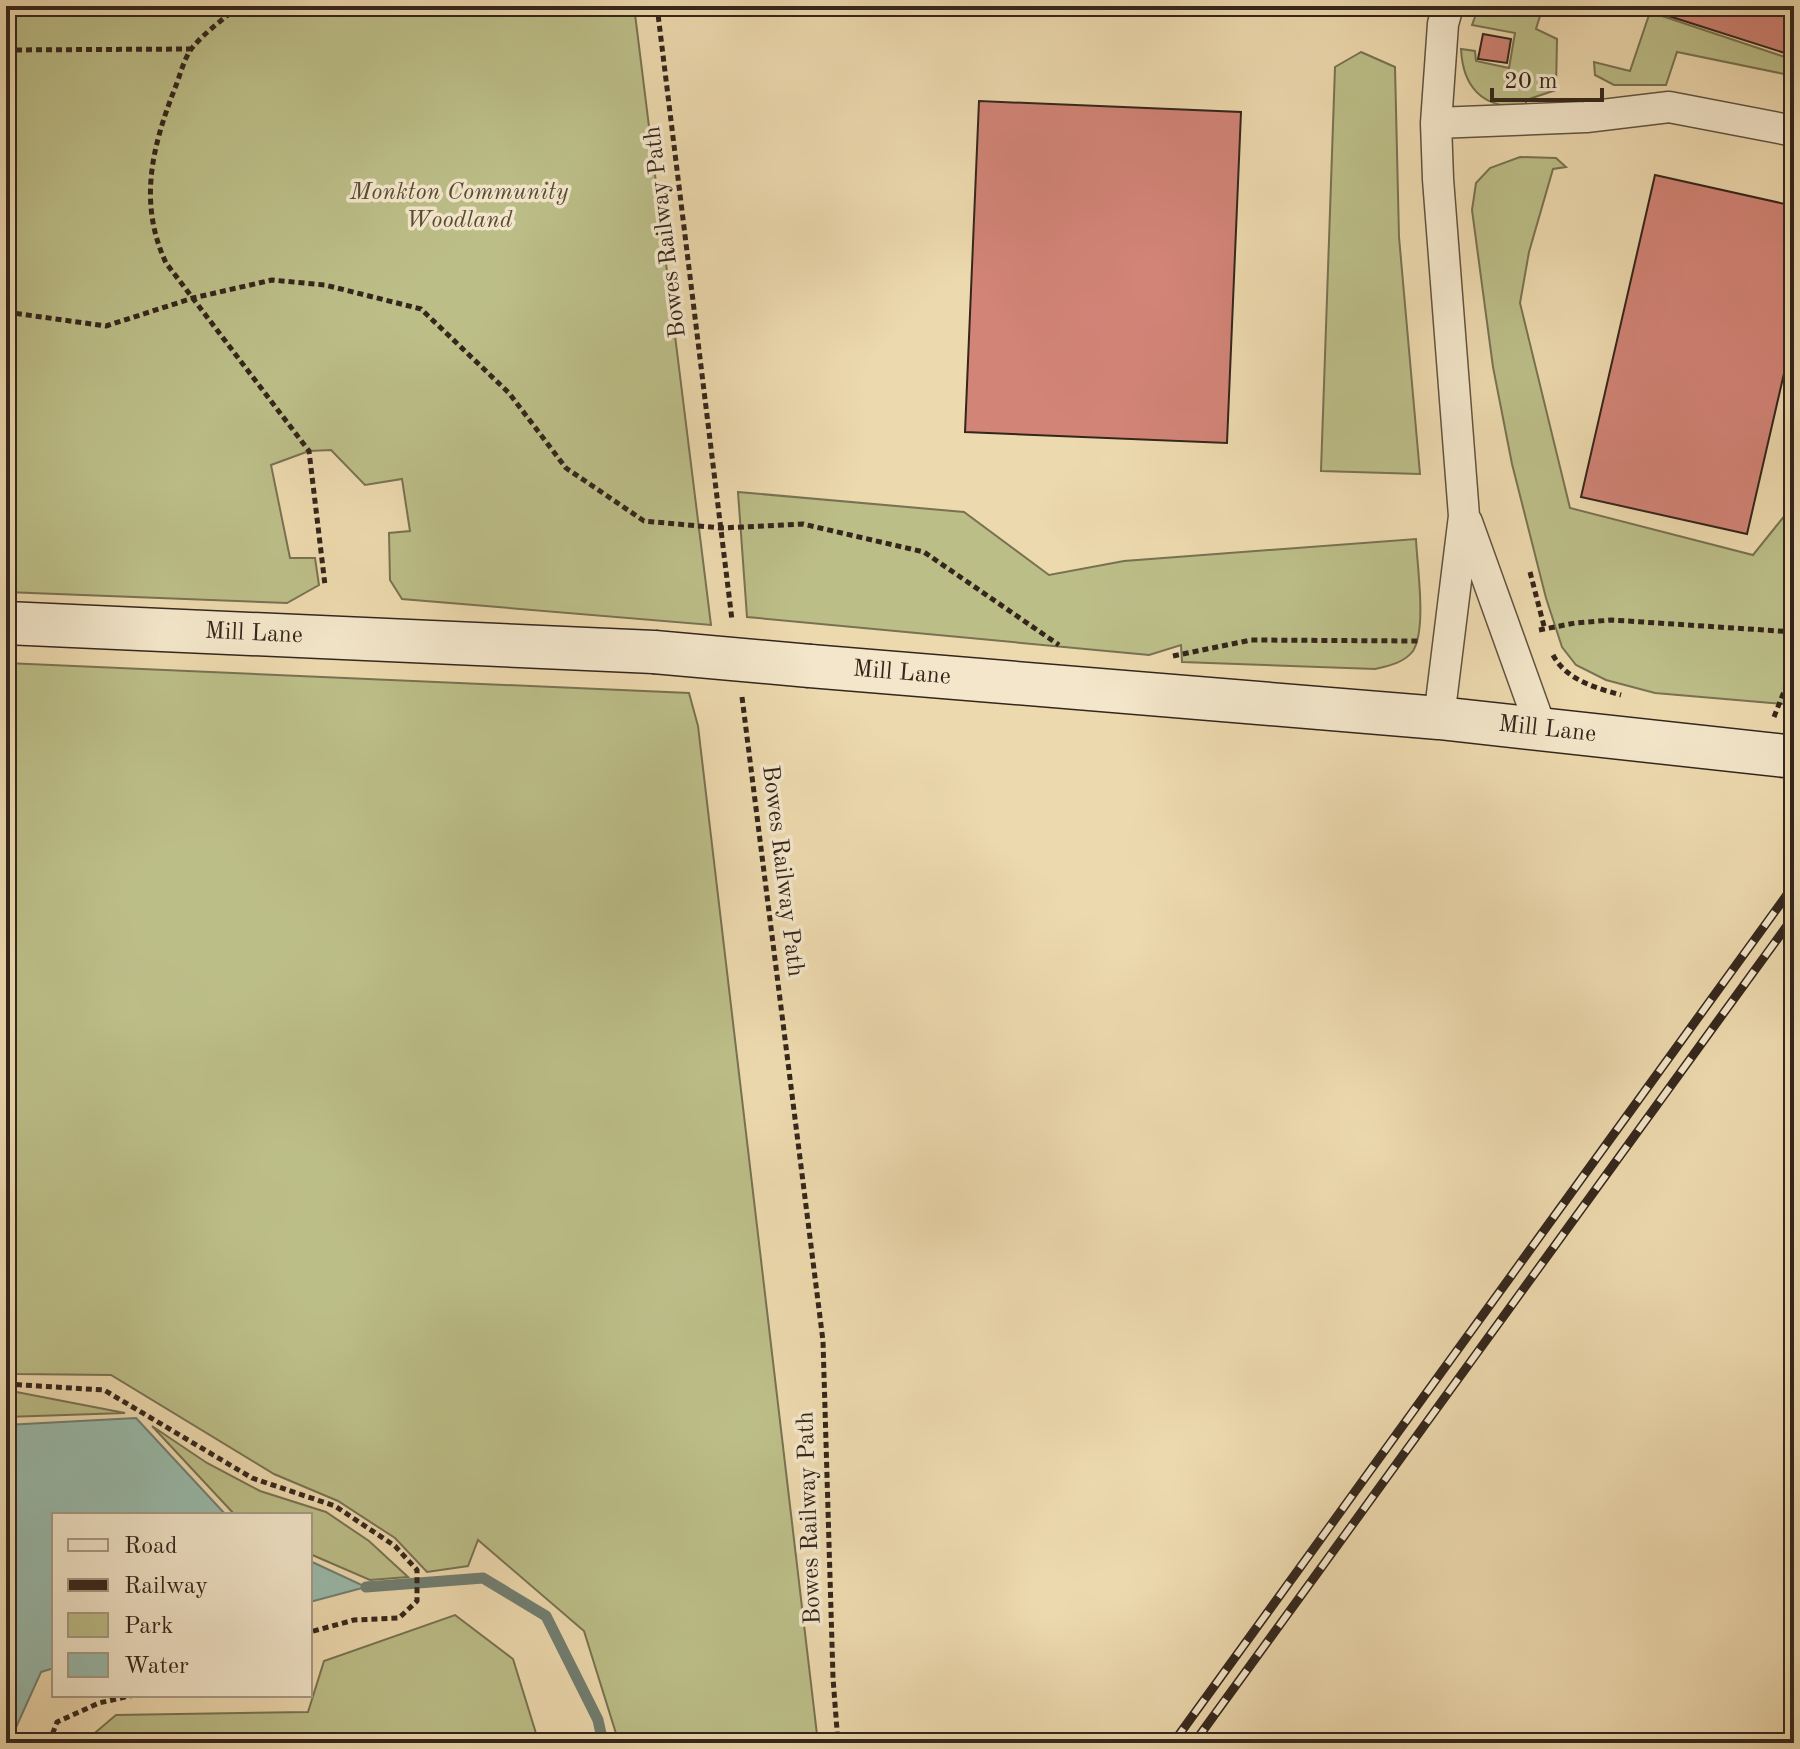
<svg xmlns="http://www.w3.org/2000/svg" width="1800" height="1749" font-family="'Old Standard TT',serif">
<rect width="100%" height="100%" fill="#edd9ae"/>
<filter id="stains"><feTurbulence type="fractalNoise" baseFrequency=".0025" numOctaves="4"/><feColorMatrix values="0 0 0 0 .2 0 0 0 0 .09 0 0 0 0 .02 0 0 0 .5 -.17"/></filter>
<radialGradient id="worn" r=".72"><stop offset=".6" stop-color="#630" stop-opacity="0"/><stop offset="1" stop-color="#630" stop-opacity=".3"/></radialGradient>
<path fill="#bcbe88" stroke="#787252" stroke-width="2" d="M6,6H634L711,625L402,599L390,580L389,533L410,531L402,479L365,485L331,450L309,451L271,465L290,558H315L319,585L287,603L6,592Z
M1479,6H1543L1536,29L1557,39L1556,90L1526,100V107C1485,109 1463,90 1461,49L1475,51L1476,61L1509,68L1515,33L1472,25Z
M1650,12L1794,60V76L1677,52L1666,85H1614L1595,75L1594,62L1630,71Z
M1361,52L1395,67L1399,237L1420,474L1321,471L1335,67Z
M1520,157L1556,158L1566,167L1553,169L1529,252L1520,303L1570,508L1753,555L1794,504V705L1655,693L1606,680L1576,665L1562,647L1546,598L1512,464L1493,367L1472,210L1476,183L1490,168Z
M738,492L964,512L1049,575L1124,561L1416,539C1417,566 1427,628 1413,651C1404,663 1388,666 1375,669L1182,662L1181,645L1149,655L747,617Z
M6,663L689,693L698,726L818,1743H619L584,1631L478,1540L468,1566L427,1572L395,1538L338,1501L274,1474L111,1375L17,1374L6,1365Z
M6,1390L125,1413L6,1417Z
M152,1426L207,1463L260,1491L326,1512L369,1541L408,1577L370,1580L310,1554V1515H235Z
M455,1615L513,1659L539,1743H83L116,1715L308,1712L324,1661Z"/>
<path fill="#99baab" stroke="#717f72" stroke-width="2" d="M136,1418L226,1515H54V1668L41,1672L9,1743H6V1425Z
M310,1561L366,1587L310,1602Z"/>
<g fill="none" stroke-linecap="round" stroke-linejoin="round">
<path stroke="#717f72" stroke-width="11" d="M366,1587L483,1578L546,1616L598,1720L603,1743"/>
</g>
<path fill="#d28477" stroke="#34261c" stroke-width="2" d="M1655,6H1794V56L1653,11Z
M1483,34L1511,39L1507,63L1478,59Z
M979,101L1241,112L1227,443L965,432Z
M1655,175L1794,206V330L1747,534L1581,497Z"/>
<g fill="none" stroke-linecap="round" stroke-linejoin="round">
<g stroke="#625340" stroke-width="33">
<path id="street" d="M1436,123L1586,117L1669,107L1794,131
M1467,522L1542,731
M1439,718L1464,516L1438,179L1436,123L1443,24L1448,6"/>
</g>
<g stroke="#34261c" stroke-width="45">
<g id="secondary">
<path id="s1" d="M6,623L654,652"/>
<path id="s2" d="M810,666L1439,718L1794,757"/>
</g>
</g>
<path stroke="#34261c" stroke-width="5" stroke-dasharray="6 4" stroke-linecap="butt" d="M238,6C224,19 205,32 192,48C184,58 180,76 175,88C152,147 138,203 166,263L309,451L325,585
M657,6L732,620
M6,50L190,49
M6,312L106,326L193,298L272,280L325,285L421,309L509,393L566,468L644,521L721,528L803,524L924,552L1059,645
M1530,572L1545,630
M1539,630L1575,623L1612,620L1794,632
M1553,655C1566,680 1596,688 1621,695
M1173,656L1251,640L1418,641
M742,697L823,1341L833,1678L838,1743
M1774,717L1794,666
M6,1384L104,1390L252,1478L335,1506L395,1546L417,1570V1601L399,1618L354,1620L310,1632
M49,1743L57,1722L99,1703L134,1695"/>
<use href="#street" stroke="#f3e6ca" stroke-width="30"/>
<use href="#secondary" stroke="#f3e6ca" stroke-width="42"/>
<g stroke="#34261c" stroke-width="9">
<path id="rail" d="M1173,1743L1794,885
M1194,1743L1794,916"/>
</g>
<use href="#rail" stroke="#f3e6ca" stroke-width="6" stroke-dasharray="18" stroke-linecap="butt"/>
<g stroke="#34261c" stroke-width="45" stroke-linecap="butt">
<path id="secondary-bridge" d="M654,652L810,666"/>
</g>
<use href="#secondary-bridge" stroke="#f3e6ca" stroke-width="42"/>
</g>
<g text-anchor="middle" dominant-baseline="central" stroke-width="7" stroke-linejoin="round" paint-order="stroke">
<g font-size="24" font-style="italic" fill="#564c37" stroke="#f3e6ca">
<text x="459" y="193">Monkton Community<tspan x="459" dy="28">Woodland</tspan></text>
</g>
<g font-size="24" fill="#34261c" stroke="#f3e6ca">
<text transform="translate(666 232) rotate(-97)">Bowes Railway Path</text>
<text stroke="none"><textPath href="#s1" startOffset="248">Mill Lane</textPath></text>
<text stroke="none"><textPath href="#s2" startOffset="92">Mill Lane</textPath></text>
<text stroke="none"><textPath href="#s2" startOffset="740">Mill Lane</textPath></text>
<text transform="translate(782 871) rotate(83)">Bowes Railway Path</text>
<text transform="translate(810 1518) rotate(-92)">Bowes Railway Path</text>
</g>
</g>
<rect width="1800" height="1749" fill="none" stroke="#edd9ae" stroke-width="32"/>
<rect x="8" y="8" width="1784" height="1733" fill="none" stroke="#34261c" stroke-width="4"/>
<rect x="16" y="16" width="1768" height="1717" fill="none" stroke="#34261c" stroke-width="2"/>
<rect x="52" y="1513" width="260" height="184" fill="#f3e6ca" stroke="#a79984" stroke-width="2"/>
<rect x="68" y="1539" width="40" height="12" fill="#f3e6ca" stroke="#a79984" stroke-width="2"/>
<text x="124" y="1553" font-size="24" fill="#34261c">Road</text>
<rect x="68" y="1579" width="40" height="12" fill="#34261c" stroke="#a79984" stroke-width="2"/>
<text x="124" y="1593" font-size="24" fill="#34261c">Railway</text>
<rect x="68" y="1613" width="40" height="24" fill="#bcbe88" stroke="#a79984" stroke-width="2"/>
<text x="124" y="1633" font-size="24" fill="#34261c">Park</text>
<rect x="68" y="1653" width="40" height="24" fill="#99baab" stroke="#a79984" stroke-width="2"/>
<text x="124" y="1673" font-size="24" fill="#34261c">Water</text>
<path d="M1492 88v12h110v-12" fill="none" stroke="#34261c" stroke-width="4"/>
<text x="1504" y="88" font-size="24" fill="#34261c" stroke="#f3e6ca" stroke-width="6" paint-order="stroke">20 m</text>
<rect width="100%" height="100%" filter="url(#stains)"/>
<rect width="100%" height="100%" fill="url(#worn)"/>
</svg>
